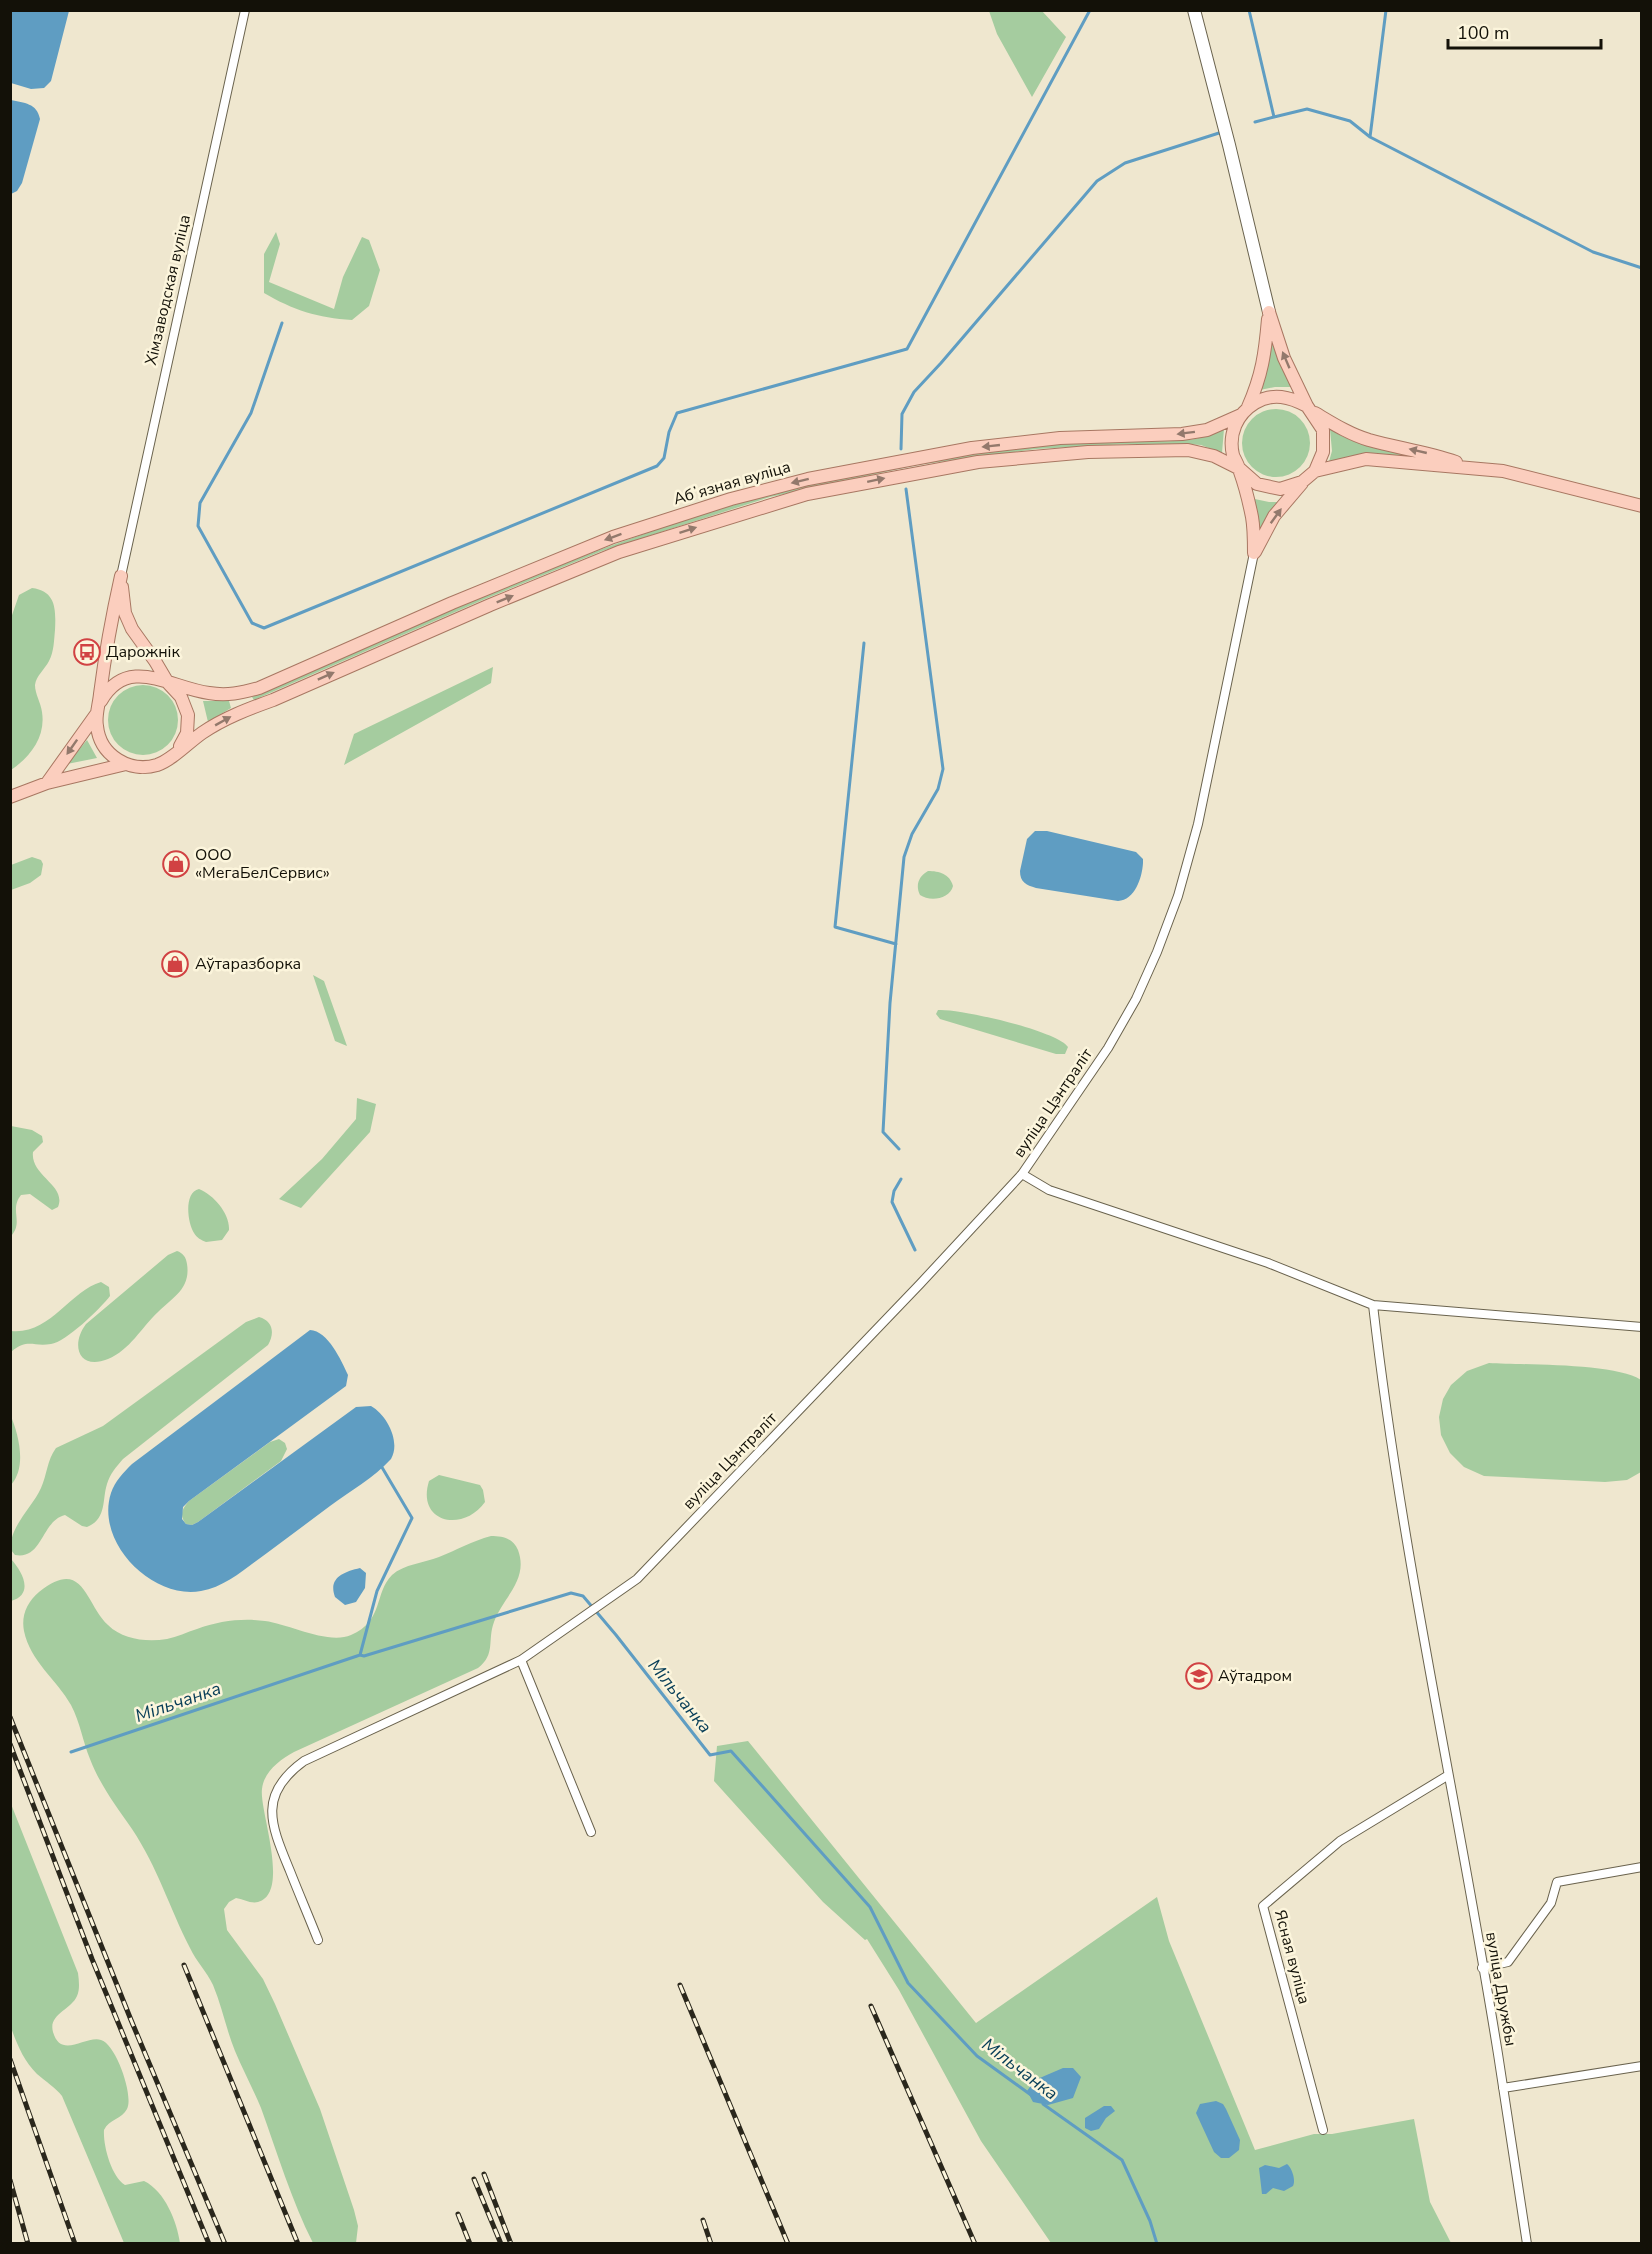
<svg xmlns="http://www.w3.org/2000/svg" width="1652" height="2254" font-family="'Nunito Sans',sans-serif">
<rect width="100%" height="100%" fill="#efe7cf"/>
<path fill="#a5cc9f" d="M989,11H1042L1066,37L1032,97L997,34Z
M276,232L280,244L269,282L334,309L343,277L362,237L369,240L380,270L369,306L352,320C318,318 293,310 264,293V254Z
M1269,337L1292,387H1275L1260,390L1269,363Z
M1242 443a34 34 0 1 1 68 0a34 34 0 1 1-68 0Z
M1224,429L1222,453L1201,445L1187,444H1127L1036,449L917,465L770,497L602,551L485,599L254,700L252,697C450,611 646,516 860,474C939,458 1017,447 1098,441C1130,439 1163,444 1195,439C1204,437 1214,432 1224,429Z
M1330,429C1359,449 1399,452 1433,458L1328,465L1332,451Z
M1250,498L1269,502H1282L1260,534Z
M32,588C56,591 56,609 55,630C54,640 54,652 49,661C45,669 36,676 35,685C35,694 41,703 42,712C46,737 30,757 11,770V618L19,595Z
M493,667L491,683L344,765L354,734Z
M108 720a35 35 0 1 1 70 0a35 35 0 1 1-70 0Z
M203,701H229L231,708L208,722Z
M87,740L97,758L67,764Z
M32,857L41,860L43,864L41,875L30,883L11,890V865Z
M928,871C939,871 950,874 953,886C950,899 930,902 920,895C915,885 919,876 928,871Z
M313,975L324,981L347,1046L335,1041Z
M938,1010C958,1008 1058,1031 1068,1047L1065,1054H1056L940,1019L936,1014Z
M357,1098L376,1104L370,1132L301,1208L279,1199L322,1159L356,1119Z
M11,1126L32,1130L42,1136L43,1142L33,1152C30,1176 67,1185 58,1207L52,1210L30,1194L21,1195C9,1210 24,1222 11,1236Z
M199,1189C214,1195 230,1214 229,1230L222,1240L206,1242C201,1240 197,1238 194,1233C187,1222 184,1192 199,1189Z
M177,1251C183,1253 186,1257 187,1264C191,1289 172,1298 158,1312C141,1328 130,1350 108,1359C79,1371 70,1345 86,1324L168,1255Z
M101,1282L109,1287L110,1296C100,1309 66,1342 51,1344C32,1347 28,1338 11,1352V1331C50,1335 70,1291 101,1282Z
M259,1317C273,1321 275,1333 268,1345L123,1459C116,1467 110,1474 107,1484C102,1500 107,1519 87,1527L82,1526L65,1515C41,1521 43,1560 15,1555L11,1550C8,1528 32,1508 41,1488C47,1475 47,1460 56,1448L103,1426L246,1322Z
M1489,1363C1525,1365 1615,1363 1641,1380V1472L1627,1480L1605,1482L1484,1476L1464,1467L1450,1453L1441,1435L1439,1417L1443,1399L1451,1385L1467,1371Z
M10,1414C19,1435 27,1467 11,1485Z
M279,1439L285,1443L287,1449L281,1461L198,1522L192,1525L186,1524C179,1515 182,1509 189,1501L270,1442Z
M439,1475L480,1485L483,1490L485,1502C463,1533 416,1523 429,1481Z
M491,1536C502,1536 513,1538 518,1550C529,1580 503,1597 494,1622C487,1641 496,1654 478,1668L294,1752C280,1760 264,1771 262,1789C259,1810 291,1893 258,1902C251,1904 243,1899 236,1898L229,1902L224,1909L227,1930L263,1979L275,2004L320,2109L354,2210L358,2226L356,2243H313C292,2202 277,2152 261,2108C253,2089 243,2070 235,2051C226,2029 222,2006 213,1985C207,1972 196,1961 190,1948C169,1907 158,1868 132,1829C116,1806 100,1785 90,1759C83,1742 80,1722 71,1705C57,1680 30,1661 24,1631C21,1616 27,1602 39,1592C84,1556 85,1604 108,1625C123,1640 147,1642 167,1639C177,1637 187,1632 197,1629C219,1621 242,1618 265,1621C289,1624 328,1645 351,1635C384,1621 374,1593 392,1575C404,1564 424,1563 439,1557C457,1550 472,1541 491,1536Z
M11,1559C22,1571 35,1594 11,1601Z
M748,1741L976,2023L1157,1897L1169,1941L1255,2150L1314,2134H1332L1414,2119L1430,2202L1451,2243H1051L981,2141L899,1990L867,1939L865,1940L823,1902L714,1781L717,1746Z
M11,1804L78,1973C79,1981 80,1989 77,1996C71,2010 48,2014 53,2032C61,2060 86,2035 101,2040C116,2044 134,2096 127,2109C122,2119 109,2119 104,2130C103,2145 111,2176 125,2185L144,2181C165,2191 177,2222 180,2243H124L62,2096C55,2087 46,2082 37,2074C23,2060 17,2044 10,2025Z"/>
<path fill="#5f9dc2" d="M10,11H69L51,81L44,88L31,89L11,83Z
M11,100C24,103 37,103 40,119L22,183L17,191L11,194Z
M1035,831H1047L1136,852L1143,859V863C1142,878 1135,900 1118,901L1036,888C1026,885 1020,882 1020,871L1027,839Z
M310,1330C328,1331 341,1360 348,1375L346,1386L189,1501L183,1507L182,1519L186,1524L192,1525L198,1522L356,1407L371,1406C387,1415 401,1442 391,1459C374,1478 350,1491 330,1506C309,1522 288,1537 267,1553C247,1567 226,1587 201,1591C152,1600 95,1542 111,1493C115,1481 123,1473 132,1464Z
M360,1568L366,1573L365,1588L356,1602L345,1605L335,1597C328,1578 343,1572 360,1568Z
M1063,2068H1073L1081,2077L1073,2098L1048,2105L1033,2102L1027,2091L1035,2080Z
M1216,2101L1223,2104L1226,2109L1240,2140L1239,2150L1229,2158H1221L1214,2152L1196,2113L1200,2104Z
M1104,2106H1111L1115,2111L1106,2118L1099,2129L1091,2131L1085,2128V2118Z
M1287,2164C1292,2168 1296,2180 1293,2186L1284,2191L1273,2188L1266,2194H1262L1259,2168L1265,2165L1279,2168Z"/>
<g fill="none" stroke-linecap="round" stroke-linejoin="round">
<path stroke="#5f9dc2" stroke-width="3" d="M1249,10L1274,117L1307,109L1350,121L1370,137L1593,252L1642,268
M1255,122L1274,117
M1370,137L1386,10
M282,323L251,413L200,503L198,526L252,623L264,628L657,466L664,458L669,432L677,413L907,349L1090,10
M901,449L902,414L914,392L941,363L1097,181L1125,163L1219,133
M864,643L835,927L896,944
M899,1149L883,1132L890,1003L904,857L912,834L938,789L943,769L906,489
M901,1179L894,1191L892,1202L915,1250
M360,1655L377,1591L412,1518L380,1464
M71,1752L360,1655L364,1656L571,1593L583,1596L616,1635L710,1755L731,1751L870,1907L908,1983L977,2056L1031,2095
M1043,2104L1122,2160L1150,2221L1157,2244"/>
<g stroke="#6a634e" stroke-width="10">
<path id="street" d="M121,576L245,10
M1022,1174L1049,1190L1268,1263L1373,1305L1642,1327
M1373,1305C1402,1557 1458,1804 1498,2054C1508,2117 1517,2181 1527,2244
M521,1660L591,1832
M318,1940C309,1917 299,1894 290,1871C271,1825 257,1795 304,1761L521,1660L637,1579L920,1284L1022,1174L1108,1048L1136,999L1157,952L1178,896L1198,824L1254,553
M1482,1968L1508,1962L1551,1903L1557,1882L1642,1867
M1503,2088L1642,2066
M1323,2130L1263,1906L1340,1841L1447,1776"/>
</g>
<g stroke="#6a634e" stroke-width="14">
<path id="secondary" d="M1194,10L1229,145L1269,312"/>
</g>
<g stroke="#a87762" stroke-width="14">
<path id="primary" d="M1248,407C1262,375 1265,354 1268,319
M1315,413C1332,423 1349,434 1369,440C1398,448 1427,452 1456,462
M1315,471L1366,459L1503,471L1642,506
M1255,552L1274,516L1302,483
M1254,553C1254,541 1254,528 1252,517C1249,502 1245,486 1240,472C1239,466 1235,460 1233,455C1228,434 1237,414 1255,403C1273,392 1290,397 1307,406
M121,576C112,616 105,655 100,694C99,705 95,716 97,726C100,756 130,773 157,765C172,760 189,742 202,733C224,718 248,709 273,700L490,605L619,552L807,494L978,462L1088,452L1188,450L1214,456L1240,469L1257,484L1280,489L1302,482L1315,471L1323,452V430L1307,406L1284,358L1269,312
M122,587L125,613L132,629L155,661L168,683L181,697L188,715L187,733L180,746
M101,701C128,654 170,688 209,693C227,696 241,693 259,688L452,603L613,537L731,499L808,479L972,448L1060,438L1182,434L1207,430L1241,415
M47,783L97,713
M10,797L47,783L126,764"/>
</g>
<use href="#street" stroke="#fff" stroke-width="8"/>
<use href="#secondary" stroke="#fff" stroke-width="12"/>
<use href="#primary" stroke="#fbcebe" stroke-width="12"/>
<g stroke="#2a271c" stroke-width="5">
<path id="rail" d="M10,1717L131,2020L225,2244
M10,1744L92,1959L209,2244
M184,1965L298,2244
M680,1985L788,2244
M871,2006L975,2244
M10,2059L75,2244
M484,2174L511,2244
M474,2179L501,2244
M10,2180L28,2244
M458,2214L470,2244
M703,2220L711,2244"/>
</g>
<use href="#rail" stroke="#fcf5dc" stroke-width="3" stroke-dasharray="9" stroke-linecap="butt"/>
</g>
<defs><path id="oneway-solid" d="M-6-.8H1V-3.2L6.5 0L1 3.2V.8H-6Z" transform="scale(1.5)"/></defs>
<g fill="#93796c">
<use href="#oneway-solid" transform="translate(1286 360) rotate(-113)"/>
<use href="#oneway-solid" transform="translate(1186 433) rotate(173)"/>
<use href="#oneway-solid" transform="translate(991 446) rotate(174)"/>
<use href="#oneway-solid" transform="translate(1418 451) rotate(-167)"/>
<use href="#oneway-solid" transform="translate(876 480) rotate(-12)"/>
<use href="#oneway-solid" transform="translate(800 481) rotate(166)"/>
<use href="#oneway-solid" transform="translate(1276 516) rotate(-54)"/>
<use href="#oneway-solid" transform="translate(688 530) rotate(-18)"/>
<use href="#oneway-solid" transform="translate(613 537) rotate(160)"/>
<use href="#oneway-solid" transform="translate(505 599) rotate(-22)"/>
<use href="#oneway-solid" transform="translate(326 676) rotate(-24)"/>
<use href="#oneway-solid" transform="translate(223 721) rotate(-29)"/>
<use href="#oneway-solid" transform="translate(72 747) rotate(125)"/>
</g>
<defs>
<g id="bus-ring" transform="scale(1.35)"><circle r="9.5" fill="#fcf5dc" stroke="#d14243" stroke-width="1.5"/><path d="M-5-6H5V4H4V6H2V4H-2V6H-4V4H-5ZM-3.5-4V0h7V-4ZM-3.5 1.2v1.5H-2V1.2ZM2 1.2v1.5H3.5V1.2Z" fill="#d14243"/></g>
<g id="shop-ring" transform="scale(1.35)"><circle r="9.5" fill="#fcf5dc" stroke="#d14243" stroke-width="1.5"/><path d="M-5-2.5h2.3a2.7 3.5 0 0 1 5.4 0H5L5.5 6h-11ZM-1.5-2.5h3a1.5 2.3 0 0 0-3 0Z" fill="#d14243"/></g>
<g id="school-ring" transform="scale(1.35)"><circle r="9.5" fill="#fcf5dc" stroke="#d14243" stroke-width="1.5"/><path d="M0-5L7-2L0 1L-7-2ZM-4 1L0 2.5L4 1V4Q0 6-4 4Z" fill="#d14243"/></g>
</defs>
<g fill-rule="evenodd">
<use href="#bus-ring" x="87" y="652"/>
<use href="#shop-ring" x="176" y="864"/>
<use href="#shop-ring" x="175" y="964"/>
<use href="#school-ring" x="1199" y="1676"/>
</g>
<g text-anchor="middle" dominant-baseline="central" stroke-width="5" stroke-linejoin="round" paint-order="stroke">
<g font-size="16" fill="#131108" stroke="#fcf5dc">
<text transform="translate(168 290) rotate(-77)">Хімзаводская вуліца</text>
<text transform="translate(732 483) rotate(-16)">Абʼязная вуліца</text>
<text transform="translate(1053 1103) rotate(-56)">вуліца Цэнтраліт</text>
<text transform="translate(730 1461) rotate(-46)">вуліца Цэнтраліт</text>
<text transform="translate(1292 1957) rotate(75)">Ясная вуліца</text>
<text transform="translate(1501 1989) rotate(80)">вуліца Дружбы</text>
</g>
<g font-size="16" fill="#131108" stroke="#fcf5dc" text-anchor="start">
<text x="106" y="652">Дарожнік</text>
<text x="195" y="855">ООО<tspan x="195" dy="18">«МегаБелСервис»</tspan></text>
<text x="195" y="964">Аўтаразборка</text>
<text x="1218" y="1676">Аўтадром</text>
</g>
<g font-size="18" font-style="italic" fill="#083e58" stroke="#fcf5dc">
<text transform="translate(680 1696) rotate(51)">Мільчанка</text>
<text transform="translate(178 1702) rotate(-19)">Мільчанка</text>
<text transform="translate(1020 2069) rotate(37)">Мільчанка</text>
</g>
</g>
<rect width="1652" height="2254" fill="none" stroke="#131108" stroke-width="24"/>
<path d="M1448 39v9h153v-9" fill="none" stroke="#131108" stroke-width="3"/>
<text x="1457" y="39" font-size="18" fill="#131108" stroke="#fcf5dc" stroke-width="4.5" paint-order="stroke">100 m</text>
</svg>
